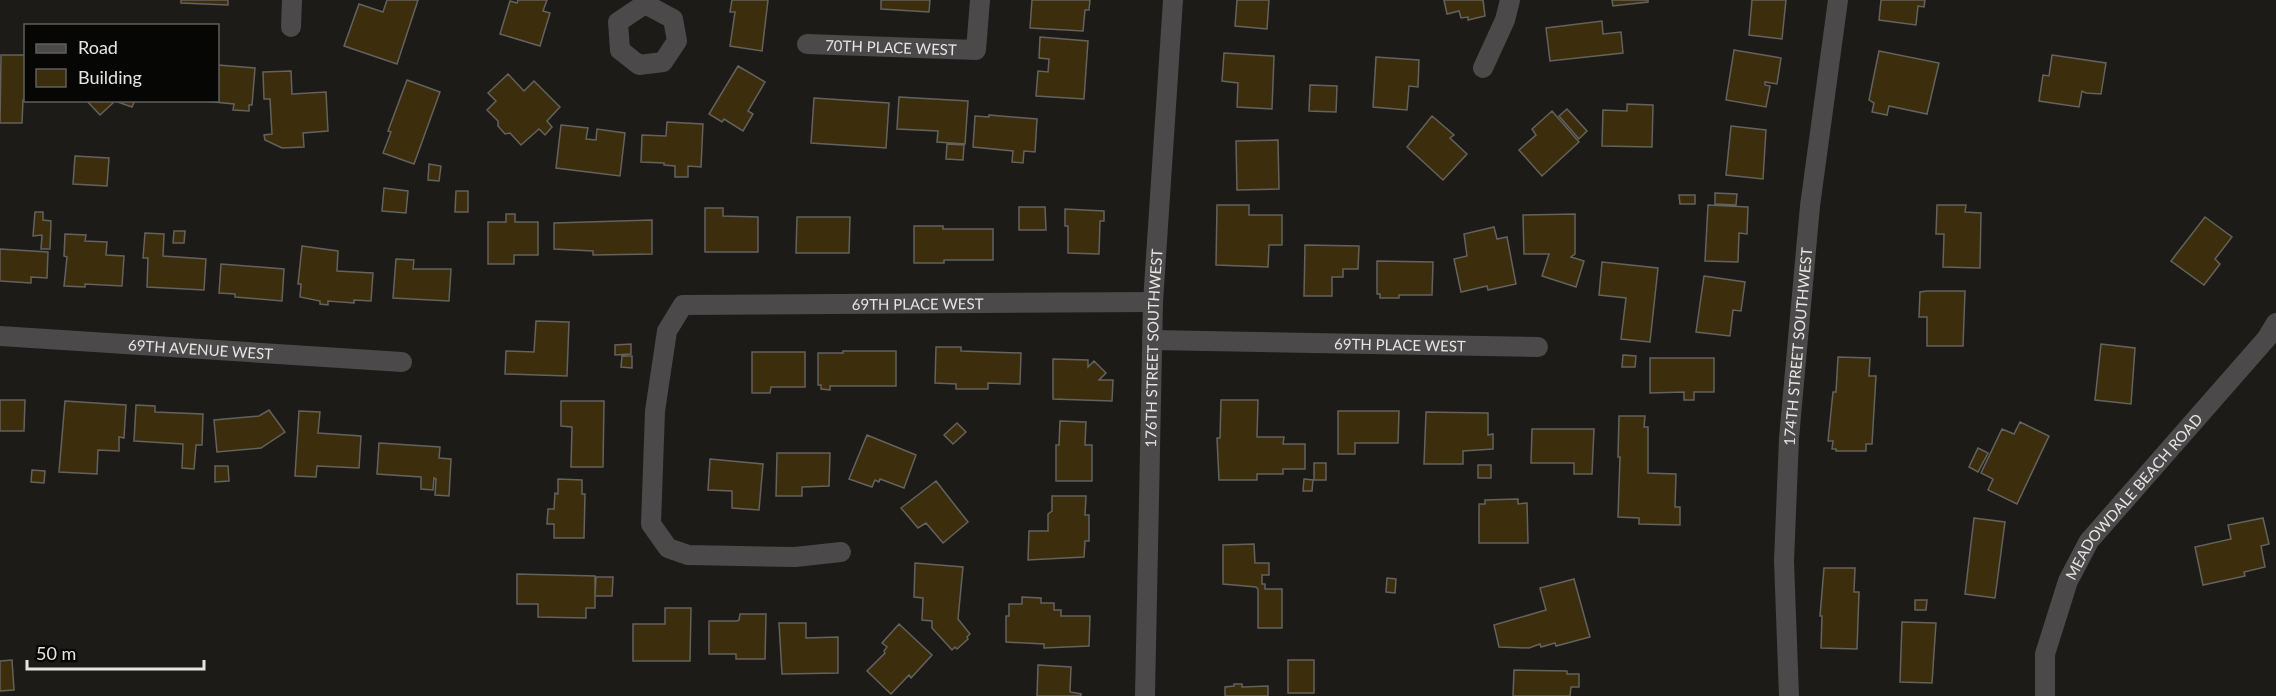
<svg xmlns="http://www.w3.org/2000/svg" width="2276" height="696" font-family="Lato,sans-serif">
<rect width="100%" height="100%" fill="#1c1b18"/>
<path fill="#3c2e0c" stroke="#63625e" stroke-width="1.5" d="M181,0H228V5L181,3Z
M387,0H418L397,64L344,46L359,4L383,12Z
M518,0H547L543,11L550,13L540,46L500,34L510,1L517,3Z
M732,0H768L762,51L730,46L735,12H730Z
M881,0H930L929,12L881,9Z
M1032,0H1090L1089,10H1085L1083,31L1030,28Z
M1237,0H1269L1267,29L1235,26Z
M1444,0H1483L1485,16L1468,20V17L1461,18L1459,11L1447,14Z
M1612,0H1648V2L1613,6Z
M1752,0H1786L1782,39L1749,35Z
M1881,0H1925L1924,7L1918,6L1916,25L1879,20Z
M1602,21L1603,34L1621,32L1623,53L1550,61L1546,28Z
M1040,37L1088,41L1084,99L1036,96L1038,71L1048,72L1049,59L1039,58Z
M1734,50L1781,58L1777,84L1765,82V85L1770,86L1766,107L1726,100Z
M1879,51L1939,63L1927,114L1889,106L1887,115L1872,112L1874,103L1869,100Z
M1224,53L1274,56L1272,109L1237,107L1238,83L1222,81Z
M1,55H26V100H23L22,123H0Z
M2052,55L2106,63L2101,94L2086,93L2082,91L2079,107L2039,101L2043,75L2049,76Z
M1376,57L1419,60L1418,87L1409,86L1407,110L1373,107Z
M218,65L255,68L252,105H249V111L233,110L234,104L193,100H218Z
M738,66L765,82L748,111L753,114L743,131L724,119L722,122L709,114Z
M291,71L292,94L326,92L328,131L303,133L304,147L282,148L265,140L264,135L272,134L270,99H264L263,72Z
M508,74L524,91L534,81L560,107L547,121L552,127L545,135L539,129L521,145L510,133L505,134L498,126V121L487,110L496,101L488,93Z
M407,80L440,92L414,164L383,153L391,132L388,131Z
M1310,85L1337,86L1336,112L1309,111Z
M899,97L968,101L965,144L937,142L938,131L897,129Z
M814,98L889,103L886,148L811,143Z
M86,100H135L132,107L115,101L100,115Z
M1627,104L1653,105L1652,147L1602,146L1603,110L1627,111Z
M1567,109L1587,131L1579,139L1559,116Z
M1552,111L1579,142L1542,176L1519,150L1536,135L1532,129Z
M989,115L1037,119L1035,152L1024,151L1023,163L1012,162L1013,151L973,147L975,116L989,117Z
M1432,116L1454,135L1450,138L1467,154L1443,180L1407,147Z
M667,122L703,124L701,167L688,166V177H675V166L664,165V163L641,162L642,135L666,136Z
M561,125L588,128L586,139L596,140L597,129L625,133L620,176L556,168Z
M1731,126L1766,130L1763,179L1726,175Z
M1278,140L1279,189L1237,190L1236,141Z
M947,144L964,145L963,160L946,159Z
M75,156L109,158L107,186L73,184Z
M429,164L441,166L439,181L428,180Z
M384,188L408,191L406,213L382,211Z
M456,191H468V212H455Z
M1715,193L1737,194L1736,205L1715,204Z
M1679,195H1695V204H1680Z
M1217,205H1249V215H1282V245H1269L1268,267L1216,265Z
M1708,205L1748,207L1747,234L1739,233L1738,262L1705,261Z
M1937,205H1966L1965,212L1981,213L1980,268L1943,267L1944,234H1936Z
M1019,207H1045L1046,230H1019Z
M705,208H723V216L758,217V252H705Z
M1065,209L1104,211V221H1100L1099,254L1068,253V226H1065Z
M35,212H43V220L51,221L50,249H41L42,235L33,236Z
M506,214H515V222H538V255H514V264H488V222H506Z
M1575,214V254L1571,257L1584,261L1576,287L1542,276L1549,254H1524L1523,215Z
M797,217H850L849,253H796Z
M2205,217L2232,237L2215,259L2220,264L2204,285L2171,261Z
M652,220V254L593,255V251L554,249V223Z
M914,226H943V229H993V260H944V263H914Z
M1494,227L1497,239L1507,237L1516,284L1488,290L1487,286L1461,292L1454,259L1467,256L1464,234Z
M174,231H185L184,243H173Z
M145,233L164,234L163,256L206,259L204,290L147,287L148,258H143Z
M65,234L86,235L85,241L107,242L106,255L124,256L122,286L85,284V287L64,286L67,257L64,256Z
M1305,245L1359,246L1358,269H1343V277H1332V296H1304Z
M302,246L338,251L337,271L373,273L371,301L354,300V303L328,301V305L320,304V301L300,297L301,284H298Z
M0,249L48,252L47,278L31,277V283L0,281Z
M396,259L414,260L413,269H451L449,301L393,298Z
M1377,261L1433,262L1432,295H1399V298H1380V294H1377Z
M1602,262L1658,268L1650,342L1621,339L1626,298L1599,295Z
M221,264L284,269L282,301L235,297V294L219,293Z
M1704,276L1745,282L1741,311L1733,310L1730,336L1696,332Z
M1927,291H1965L1963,346H1927V317H1919L1920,292Z
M536,321L569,322L567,376L505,374L506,351L534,352Z
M631,344V354L615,355V345Z
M2101,344L2135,348L2131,404L2095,400Z
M936,347H961V351L1021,353L1020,384L988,383V389H956V384L935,383Z
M843,351H896V386H830V390L821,389V385H818V353H843Z
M752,352H805V387H771L770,393H752Z
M1623,355L1636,356L1635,367H1622Z
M622,356H632V368L621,367Z
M1838,357L1870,358L1869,376H1876L1872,444H1866V451H1836V449H1832L1833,441H1828L1833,392H1836Z
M1650,358H1714V392H1694V400H1684V392L1650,393Z
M1053,359L1088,360V367L1094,361L1106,373L1099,380H1113L1112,401L1053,399Z
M0,400H25L24,431H0Z
M1221,400H1258L1257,437H1284L1283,444H1305V469H1283V474H1257V480H1219L1217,438H1220Z
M65,401L126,405L124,438L119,437V451L98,450L97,474L59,472Z
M561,401H604L603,467H571L572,427L561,426Z
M136,405L155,406V412L203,414L202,445H196L194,469L182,468L183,444L134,441Z
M269,410L285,432L261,448L217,452L214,420L259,416Z
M299,411L320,412L318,433L361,436L359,468L317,466L316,477L295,476Z
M1338,411H1399L1398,443H1355V454H1338Z
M1426,412L1488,413V435L1493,434V449L1463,451V464H1424Z
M1619,416H1645L1644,427H1648V473L1676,474L1675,507H1680V525L1639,524V518L1618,517L1620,457H1618Z
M1060,421L1086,422L1085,445H1092V481H1056V445H1059Z
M2020,422L2049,436L2017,504L1988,490L1993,479L1981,473L2002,429L2014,434Z
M957,423L966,432L953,444L944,435Z
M1532,429H1594L1592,474H1574V463H1531Z
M867,435L916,455L904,488L880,479L879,482L875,480L872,487L849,479Z
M379,443L440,447L439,458L451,459L449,496L435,495L436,479L434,478L433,490L421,489V477L377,474Z
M1978,448L1988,453L1978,472L1969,467Z
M777,453H830L829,486L802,487V496H776Z
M710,459L763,464L759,510L732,508V491L708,490Z
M1314,463H1326V480H1314Z
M1478,465H1491V478H1478Z
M215,466H228L229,481L215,482Z
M32,470L45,471L44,483L31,482Z
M558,479L582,480V494H585L584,538H554V524H547L548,509H554L555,493L558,494Z
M1304,479L1313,480L1312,491H1303Z
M936,481L968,522L943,543L926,523L918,528L901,508Z
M1052,496H1086L1085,515H1089V541H1085L1084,557L1028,560L1029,531H1048V514L1052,511Z
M1518,499V504L1527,503L1528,543H1479V504H1485V500Z
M1974,518L2005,522L1995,598L1965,594Z
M2263,518L2269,544L2261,546L2265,567L2244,572L2245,576L2203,585L2195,547L2231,539L2228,525Z
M1254,544L1255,563H1269V575H1262V584H1265V589H1282V628H1258V589L1256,587L1223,584V545Z
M915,563L963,567L958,619L970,634L967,637L968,639L957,649L955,647L952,650L932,628V621L922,620L923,598L914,597Z
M1824,568H1855L1854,592H1859L1857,649L1821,648L1822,616H1820Z
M517,574L595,576V608H586V618L538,617V604H517Z
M596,577H613L612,596H595Z
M1387,578L1396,579L1395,593L1386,592Z
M1574,579L1590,637L1556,646L1555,643L1541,647L1540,644L1529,648L1499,647L1494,625L1546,610L1540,588Z
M1022,597L1041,598V603H1054V610H1061V616H1090L1089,646L1044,648V644L1006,642V616H1009V604H1022Z
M1915,600H1927L1926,610H1915Z
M665,608H691L690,661H633V624H665Z
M740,614H766L765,659H736V654H709V621H737L739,620Z
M1902,622L1936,623L1932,683L1900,682Z
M779,623H806V638L838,637V673L782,674Z
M899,624L932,655L911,678L909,675L891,694L867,671L885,653L884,651L887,647L882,643Z
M12,660L14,690L0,691V661Z
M1288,660H1314V693H1288Z
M1038,665L1071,667L1070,692L1081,694V696H1037Z
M1514,670L1567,671V674H1579V687H1571L1570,696H1513Z
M1234,684H1242V687L1268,686V696H1225V687L1234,686Z"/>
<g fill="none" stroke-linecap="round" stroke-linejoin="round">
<g stroke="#4b4949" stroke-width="20">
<path d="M645,4L673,19L677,41L663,62L639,65L620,50L618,22Z"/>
<path d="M291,27L292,0"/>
<path id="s1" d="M807,44L976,50L980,0"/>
<path d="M1483,68L1505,20L1510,0"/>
<path id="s2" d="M0,336L402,362"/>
<path id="s3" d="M1152,340L1538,347"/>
<path id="s4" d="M841,552L795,557L688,555L668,548L651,524L655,411L667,331L683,305L1153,302"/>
<path id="s5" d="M1145,696L1153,302L1173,0"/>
<path id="s6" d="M1789,696L1784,561L1789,438L1810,206L1838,0"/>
<path id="s7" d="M2045,696V654L2068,581L2089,541L2267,338L2276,323"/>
</g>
</g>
<g text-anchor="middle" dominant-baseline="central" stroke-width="4.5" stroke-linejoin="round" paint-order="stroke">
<g font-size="15" fill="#e6e5e3" stroke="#060605">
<text stroke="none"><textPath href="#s1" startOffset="84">70TH PLACE WEST</textPath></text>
<text stroke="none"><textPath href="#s4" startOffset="663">69TH PLACE WEST</textPath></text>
<text stroke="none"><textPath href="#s3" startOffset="248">69TH PLACE WEST</textPath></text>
<text stroke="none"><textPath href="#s6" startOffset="350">174TH STREET SOUTHWEST</textPath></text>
<text stroke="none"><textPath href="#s5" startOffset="348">176TH STREET SOUTHWEST</textPath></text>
<text stroke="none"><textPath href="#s2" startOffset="201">69TH AVENUE WEST</textPath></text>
<text stroke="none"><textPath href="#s7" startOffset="226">MEADOWDALE BEACH ROAD</textPath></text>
</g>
</g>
<rect x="24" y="24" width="195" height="78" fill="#060605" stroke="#605f5e" stroke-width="1.5"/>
<rect x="36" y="44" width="30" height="9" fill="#4b4949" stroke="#605f5e" stroke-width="1.5"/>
<text x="78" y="54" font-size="18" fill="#e6e5e3">Road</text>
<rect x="36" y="69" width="30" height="18" fill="#3c2e0c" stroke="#605f5e" stroke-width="1.5"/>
<text x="78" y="84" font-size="18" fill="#e6e5e3">Building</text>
<path d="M27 660v9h177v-9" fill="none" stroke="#e6e5e3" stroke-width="3"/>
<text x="36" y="660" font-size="18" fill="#e6e5e3" stroke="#060605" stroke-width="4.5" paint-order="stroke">50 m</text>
</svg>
